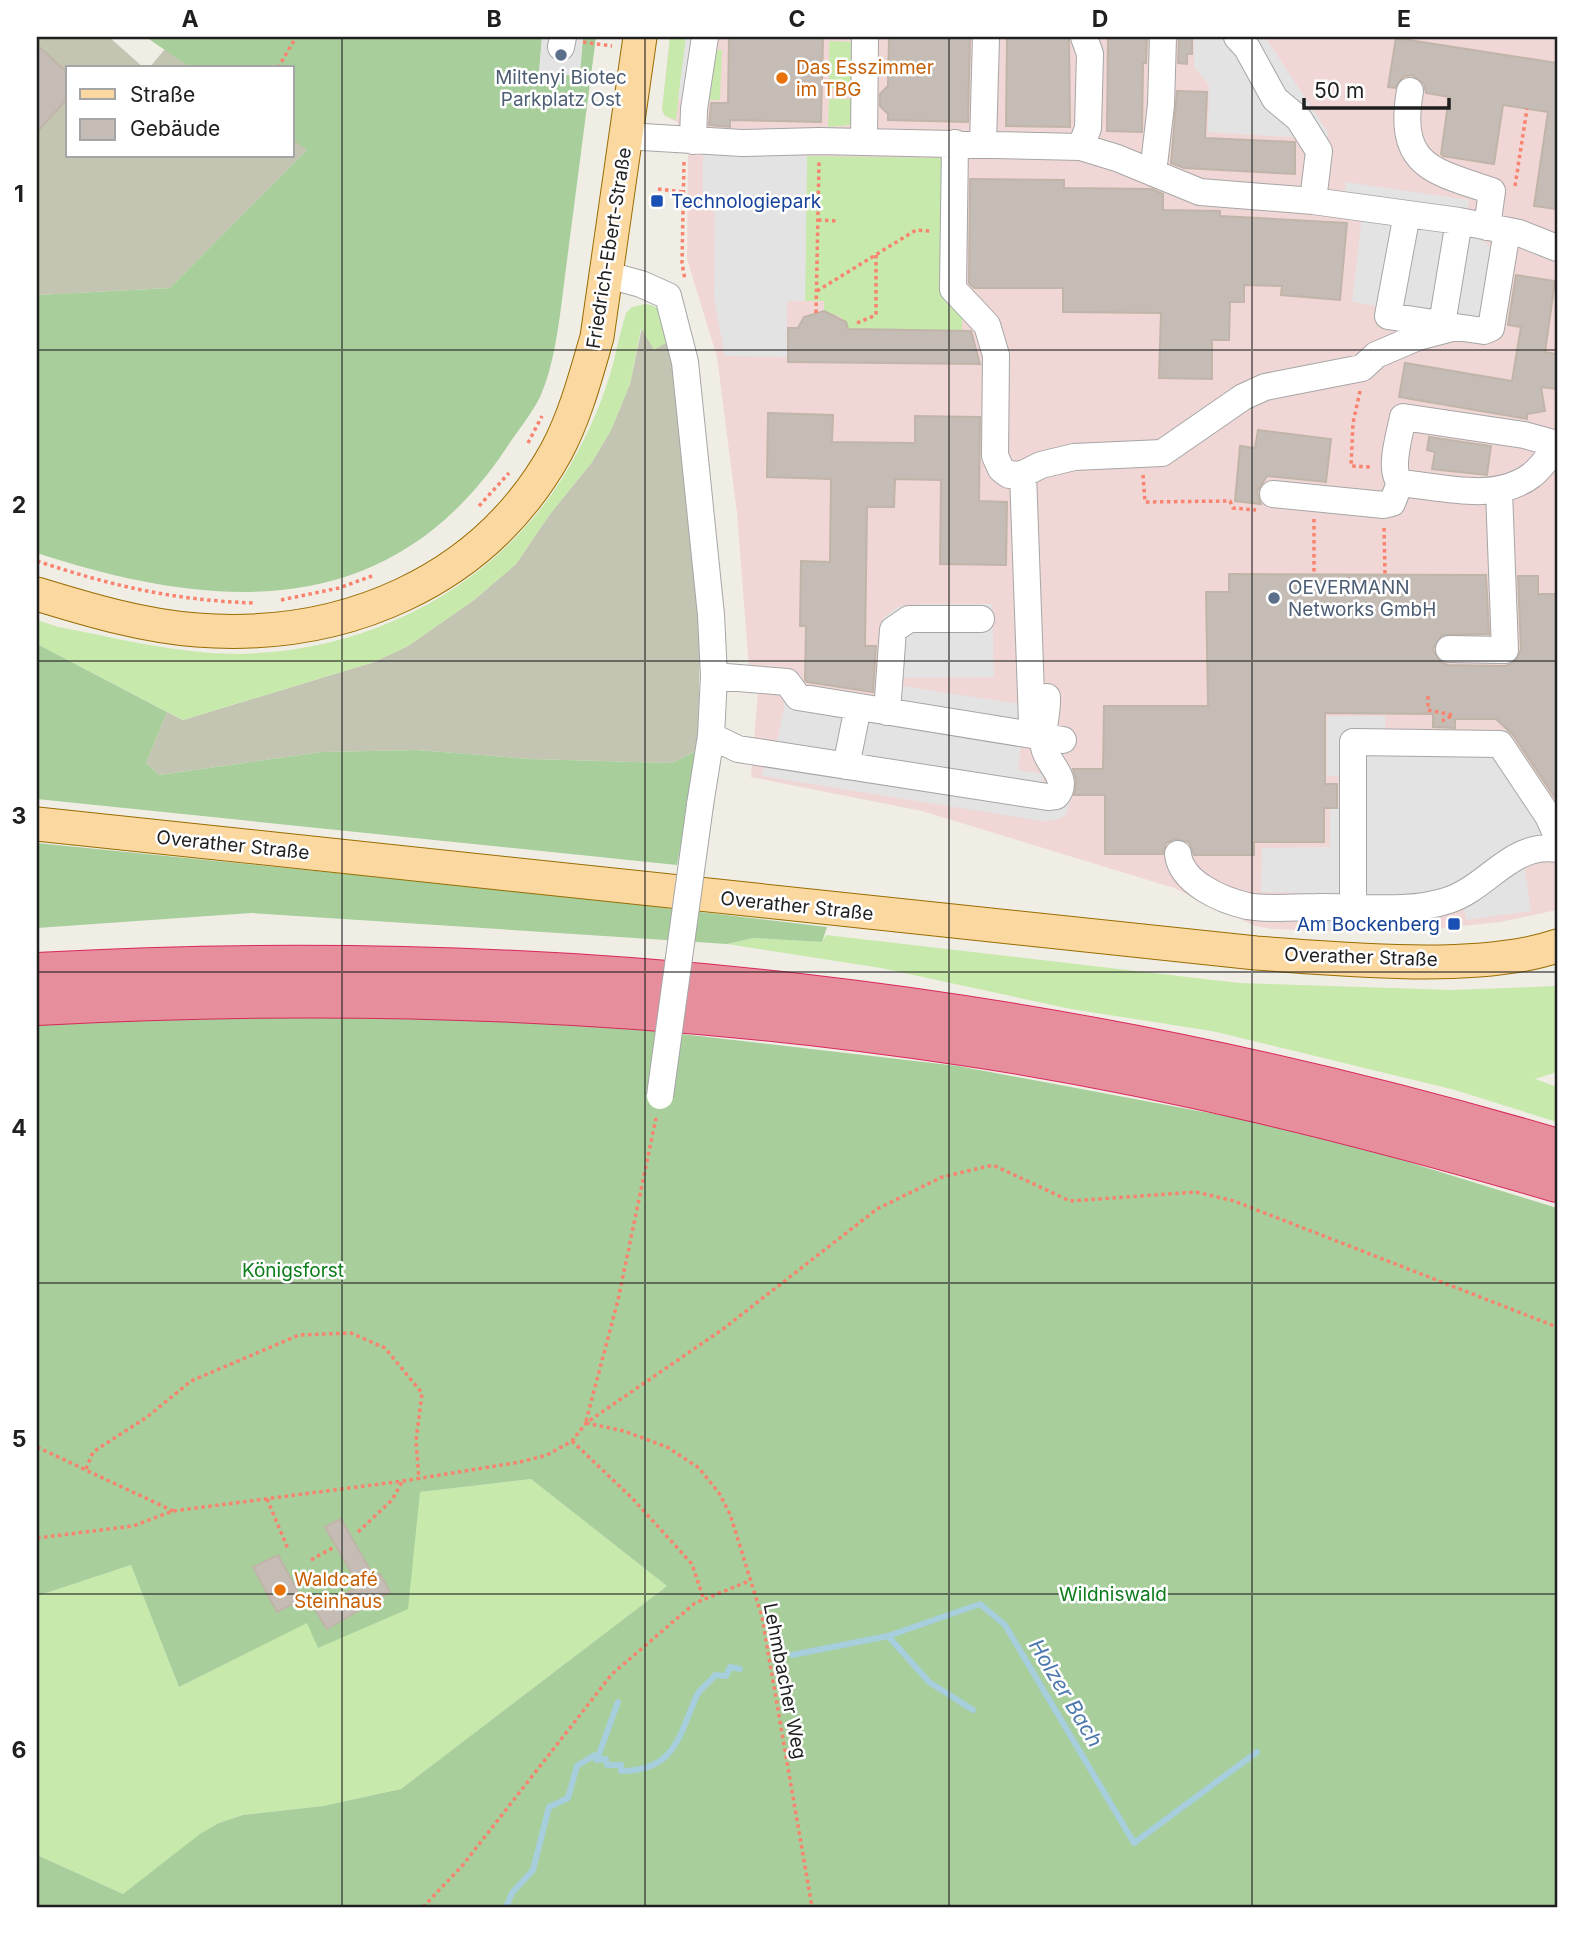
<svg xmlns="http://www.w3.org/2000/svg" width="1594" height="1944" font-family="Inter,sans-serif">
<rect width="100%" height="100%" fill="#f0ede5"/>
<path fill="#f0d7d5" d="M670,37H1557V910L1500,922L1396,933L1272,929L1255,926L1174,888L922,811L751,777L760,669L749,668L737,513L717,357L687,259L688,149L677,122L665,116L662,110Z"/>
<path fill="#c3c4b1" d="M37,37H109L144,68H68V156H292V68H149L175,37H349L307,150L170,288L37,295Z
M642,327L673,339L700,635L698,750L672,763L531,759L416,750L322,752L159,775L146,763L167,712L183,720L374,662L408,646L474,600L516,564L550,514L592,462L611,430L630,384Z"/>
<path fill="#c7e9ac" d="M670,37H686L676,120L665,116L662,110Z
M829,41L852,42L851,88H829Z
M715,50H722L720,100H707Z
M829,99H851L850,125L828,127Z
M807,156L942,158L940,290L947,304L962,310V331L848,329L841,317L824,311V301H805Z
M645,304C665,306 667,322 673,339L654,350L641,328L630,384L611,430L592,462L550,514L516,564L474,600L408,646L374,662L183,720L37,644V620L58,627C107,636 159,649 210,653C361,662 509,586 579,449C594,421 606,391 614,360C618,344 621,329 626,313L632,307Z
M826,935L1239,983L1452,990L1557,986V1072L1535,1079L1557,1087V1122L1455,1090L1212,1031L1071,1009L881,968L727,944L753,938L822,942Z
M531,1479L667,1586L401,1789L323,1806L243,1815L219,1823L123,1894L37,1855V1596L131,1565L179,1687L308,1622L318,1648L420,1492Z"/>
<path fill="#a7ce9b" d="M146,37H542L539,73L579,76L583,37H596C586,114 576,191 566,268C561,306 556,363 540,397C531,415 516,433 505,450C388,624 215,611 37,553V295L170,288L307,150L292,139V68H191Z
M37,644L167,712L146,763L159,775L322,752L416,750L531,759L672,763L698,750L677,865L37,799Z
M37,843L546,894L827,927L822,942L753,938L727,944L251,913L37,928Z
M299,1013L577,1022L958,1066L1311,1132L1557,1208V1907H37V1855L123,1894L200,1834L219,1823L243,1815L323,1806L401,1789L667,1586L531,1479L420,1492L408,1609L318,1648L307,1623L179,1687L131,1565L37,1596V1023Z"/>
<path fill="#e3e3e3" d="M542,37H583L580,76L539,73Z
M686,37H713L703,103L678,99Z
M1194,37H1265L1329,134L1323,139L1208,132L1209,85L1194,67Z
M703,153L807,156L805,301H787V357L725,356L714,299L715,195H703Z
M1346,182L1469,200L1467,213L1344,197Z
M1362,216L1477,237L1490,246L1478,323L1352,302Z
M920,604H992L994,677L882,678L884,617L898,607Z
M902,686L1026,705L1018,770L1043,774V790L1071,795L1067,814L1057,820L1041,821L762,776L769,746L776,747L785,702L896,720Z
M1327,716H1385V736H1488L1543,819L1546,860L1524,864L1531,911L1466,920L1464,906L1396,915V929L1315,930V893L1261,892L1262,848L1330,847V809H1344V776H1327Z"/>
<g fill="none" stroke-linecap="round" stroke-linejoin="round">
<path stroke="#a7cedd" stroke-width="6" d="M888,1636L929,1682L973,1710
M792,1655L888,1636L980,1604L1005,1625L1134,1843L1257,1752
M593,1756L599,1754L618,1702
M506,1907L512,1893L533,1870L549,1807L568,1798L577,1766L593,1756L596,1760L606,1759L607,1765H621V1771C676,1771 679,1735 697,1695C701,1687 710,1683 715,1675L726,1676L730,1667L740,1669"/>
</g>
<path fill="#c4bcb5" stroke="#c1b4a8" stroke-width="2" d="M729,37H823L821,122L730,120V127L709,125L711,103H728Z
M889,37H970L968,122L888,120V114L880,106V94L888,86Z
M1007,37H1069L1070,127L1006,126Z
M1108,37H1147L1146,63H1143L1142,132L1107,131Z
M1179,37H1192V54H1187V64L1178,63Z
M1396,38L1557,63V209L1534,206L1548,112L1503,105L1494,164L1443,156L1441,154L1449,97L1426,93L1424,84L1412,75L1403,77L1395,88L1388,87Z
M37,45L68,73V98L37,132Z
M1177,91L1207,92L1205,138L1295,142V174L1184,168L1171,163Z
M970,179L1064,180V188L1152,189L1163,194V210L1220,211V216L1347,223L1340,300L1281,295L1282,286L1244,285V302H1230L1229,340H1212V379L1159,378L1161,313L1063,312V288H974L969,283Z
M1516,275L1555,281L1545,352L1557,354V389L1541,387L1545,411L1527,414V419L1399,397L1405,363L1512,381L1521,327L1508,325Z
M824,311L846,322L848,329L971,331L980,364L788,362V328H798L804,317Z
M768,413L833,415L832,442L915,443V416L980,417L979,501L1007,502L1006,565L940,564L941,480L895,479L894,507H867L865,646H876L873,692L807,682L805,680L806,626H800L801,561L830,562L831,479L767,477Z
M1258,430L1331,439L1326,482L1267,476L1257,492L1261,504L1235,501L1240,446L1255,448Z
M1429,437L1491,446L1487,475L1432,469L1435,452L1427,450Z
M1229,574L1486,575L1489,634L1442,635L1433,649L1440,662L1448,665L1505,666L1513,663L1521,650L1518,576H1538V594H1557V801L1513,735L1496,719H1455V728L1433,727V714L1325,713V784H1337V808H1324V842H1254V855H1194L1189,842L1175,839L1166,843L1163,854H1105V795H1074L1076,780L1073,769H1103L1104,706H1208L1206,592H1229Z
M341,1519L374,1577L380,1574L390,1592L327,1629L316,1611L359,1586L325,1527Z
M278,1555L302,1599L277,1612L253,1567Z"/>
<g fill="none" stroke-linecap="round" stroke-linejoin="round">
<g stroke="#a6a6a6" stroke-width="28">
<path id="minor" d="M1237,37L1247,48L1275,99L1299,119L1319,151L1313,201
M561,47L563,37
M1410,91C1397,166 1432,171 1492,191L1487,227
M626,136L742,143L819,141L1081,147L1117,158L1200,192L1313,201L1459,221L1519,233L1557,248
M693,141L694,109L705,37
M864,142L865,37
M955,143L953,289L987,325L996,355L995,456L1001,469L1009,475L1023,474L1041,465L1074,457L1162,453L1243,397L1265,387L1362,368L1376,355L1418,337L1456,327L1484,331L1491,328L1507,231
M983,144L986,37
M1081,147L1088,128L1090,54L1084,37
M1153,173L1161,105L1163,37
M1407,214L1388,316L1447,325
M608,275L641,284L668,296L685,362L711,615L714,676L711,736L700,805
M1442,324L1459,221
M1023,474L1032,722
M1400,483C1388,468 1400,435 1403,417L1524,435L1557,444
M1273,494L1384,505L1392,503L1400,483C1443,487 1495,503 1532,475C1542,467 1549,456 1557,446
M1449,649L1505,650L1499,491
M714,676L787,682L798,697L1063,740
M887,712L893,630L909,619H981
M711,736L738,749L1048,797L1056,796C1071,778 1047,765 1044,747C1041,731 1048,713 1047,697
M846,766L858,707
M1178,854C1181,883 1222,900 1247,906C1269,910 1294,907 1317,907C1359,906 1408,914 1449,900C1488,887 1512,842 1557,849
M1353,906V742L1500,744L1548,816L1557,836"/>
</g>
<g stroke="#986d02" stroke-width="35">
<path id="major" d="M37,594C89,610 143,626 197,630C343,641 483,583 556,452C575,417 586,375 597,337L640,37
M37,824L1256,953C1341,959 1478,973 1557,946"/>
</g>
<g stroke="#d8285c" stroke-width="40">
<path id="highway" d="M37,972C557,943 1058,1000 1557,1148
M37,1006C346,989 656,1000 962,1046C1164,1076 1362,1126 1557,1183"/>
</g>
<path stroke="#f8836e" stroke-width="3.5" stroke-dasharray="3.5 3.5" stroke-linecap="butt" d="M583,42L612,46
M278,68L296,37
M684,162L682,263L685,280
M1515,186L1527,109
M658,189L683,192
M818,220L837,221
M817,291L916,230L931,231
M816,313L819,162
M857,323L876,315V255
M1360,391L1353,423L1351,466L1372,467
M528,443L542,416
M1143,475L1145,502L1230,501L1233,508L1256,510
M479,506L509,473
M1314,519V574
M1384,528L1385,574
M37,561C112,586 173,600 253,603
M281,600L339,588L372,576
M1428,696V710L1453,715L1442,721
M586,1421L618,1300L656,1118
M586,1423L624,1431L667,1447L699,1468L719,1493L730,1514L762,1617L812,1907
M572,1441L632,1498L692,1564L704,1600
M37,1447L173,1511
M86,1469L93,1452L147,1417L191,1381L299,1335L351,1333L385,1348L422,1393L416,1441L419,1479
M267,1499L288,1549
M358,1532L392,1500L402,1482
M37,1538L133,1526L173,1511L403,1481L520,1462L547,1455L572,1441L586,1423L723,1329L877,1209L942,1177L993,1165L1070,1201L1196,1192L1234,1201L1557,1327
M311,1560L334,1547
M423,1907L462,1866L612,1674L695,1603L749,1581"/>
<use href="#minor" stroke="#fff" stroke-width="26"/>
<use href="#major" stroke="#fad8a0" stroke-width="33"/>
<use href="#highway" stroke="#e68e9b" stroke-width="38"/>
<g stroke="#a6a6a6" stroke-width="28" stroke-linecap="butt">
<path id="minor-bridge" d="M660,1096L700,805"/>
</g>
<use href="#minor-bridge" stroke="#fff" stroke-width="26"/>
</g>
<path fill="none" stroke="#1f1f1f" stroke-width="2" stroke-opacity="0.55" d="M342,37V1907M645,37V1907M949,37V1907M1252,37V1907M37,350H1557M37,661H1557M37,972H1557M37,1283H1557M37,1594H1557"/>
<g fill="#5c6f8a" stroke="#fff" stroke-width="2.5">
<circle cx="561" cy="55" r="7"/>
<circle cx="1274" cy="598" r="7"/>
</g>
<g fill="#e8710a" stroke="#fff" stroke-width="2.5">
<circle cx="782" cy="78" r="7"/>
<circle cx="280" cy="1590" r="7"/>
</g>
<g fill="#1a4fb4" stroke="#fff" stroke-width="2.5">
<rect x="650" y="194" width="14" height="14" rx="3.5"/>
<rect x="1447" y="917" width="14" height="14" rx="3.5"/>
</g>
<g text-anchor="middle" dominant-baseline="central" stroke-width="5" stroke-linejoin="round" paint-order="stroke">
<g font-size="19" fill="#c56008" stroke="#fff" text-anchor="start">
<text x="796" y="67">Das Esszimmer<tspan x="796" dy="22">im TBG</tspan></text>
<text x="294" y="1579">Waldcafé<tspan x="294" dy="22">Steinhaus</tspan></text>
</g>
<g font-size="19" fill="#4e5e75" stroke="#fff">
<text x="561" y="77">Miltenyi Biotec<tspan x="561" dy="22">Parkplatz Ost</tspan></text>
<text x="1288" y="587" text-anchor="start">OEVERMANN<tspan x="1288" dy="22">Networks GmbH</tspan></text>
</g>
<g font-size="19" fill="#164399" stroke="#fff" text-anchor="start">
<text x="671" y="201">Technologiepark</text>
<text x="1440" y="924" text-anchor="end">Am Bockenberg</text>
</g>
<g font-size="19" fill="#1f1f1f" stroke="#fff">
<text transform="translate(609 248) rotate(-81)">Friedrich-Ebert-Straße</text>
<text transform="translate(233 845) rotate(6)">Overather Straße</text>
<text transform="translate(797 906) rotate(6)">Overather Straße</text>
<text transform="translate(1361 957) rotate(2)">Overather Straße</text>
<text transform="translate(785 1681) rotate(79)">Lehmbacher Weg</text>
</g>
<g font-size="19" fill="#0d7d1c" stroke="#fff">
<text x="293" y="1270">Königsforst</text>
<text x="1113" y="1594">Wildniswald</text>
</g>
<g font-size="21" font-style="italic" fill="#4c78ae" stroke="#fff">
<text transform="translate(1066 1693) rotate(59)">Holzer Bach</text>
</g>
</g>
<rect width="1594" height="1944" fill="none" stroke="#ffffff" stroke-width="77"/>
<rect x="66" y="66" width="228" height="91" fill="#ffffff" stroke="#a5a5a5" stroke-width="2"/>
<rect x="80" y="89" width="35" height="10" fill="#fad8a0" stroke="#a5a5a5" stroke-width="2"/>
<text x="130" y="102" font-size="21" fill="#1f1f1f">Straße</text>
<rect x="80" y="119" width="35" height="21" fill="#c4bcb5" stroke="#a5a5a5" stroke-width="2"/>
<text x="130" y="136" font-size="21" fill="#1f1f1f">Gebäude</text>
<path d="M1304 98v10h145v-10" fill="none" stroke="#1f1f1f" stroke-width="3.5"/>
<text x="1314" y="98" font-size="21" fill="#1f1f1f" stroke="#ffffff" stroke-width="5" paint-order="stroke">50 m</text>
<rect x="38" y="38" width="1518" height="1868" fill="none" stroke="#1f1f1f" stroke-width="2.5"/>
<g font-size="23" text-anchor="middle" font-weight="bold" fill="#1f1f1f">
<text x="190" y="27">A</text>
<text x="494" y="27">B</text>
<text x="797" y="27">C</text>
<text x="1100" y="27">D</text>
<text x="1404" y="27">E</text>
<text x="19" y="202">1</text>
<text x="19" y="513">2</text>
<text x="19" y="824">3</text>
<text x="19" y="1136">4</text>
<text x="19" y="1447">5</text>
<text x="19" y="1758">6</text>
</g>
</svg>
